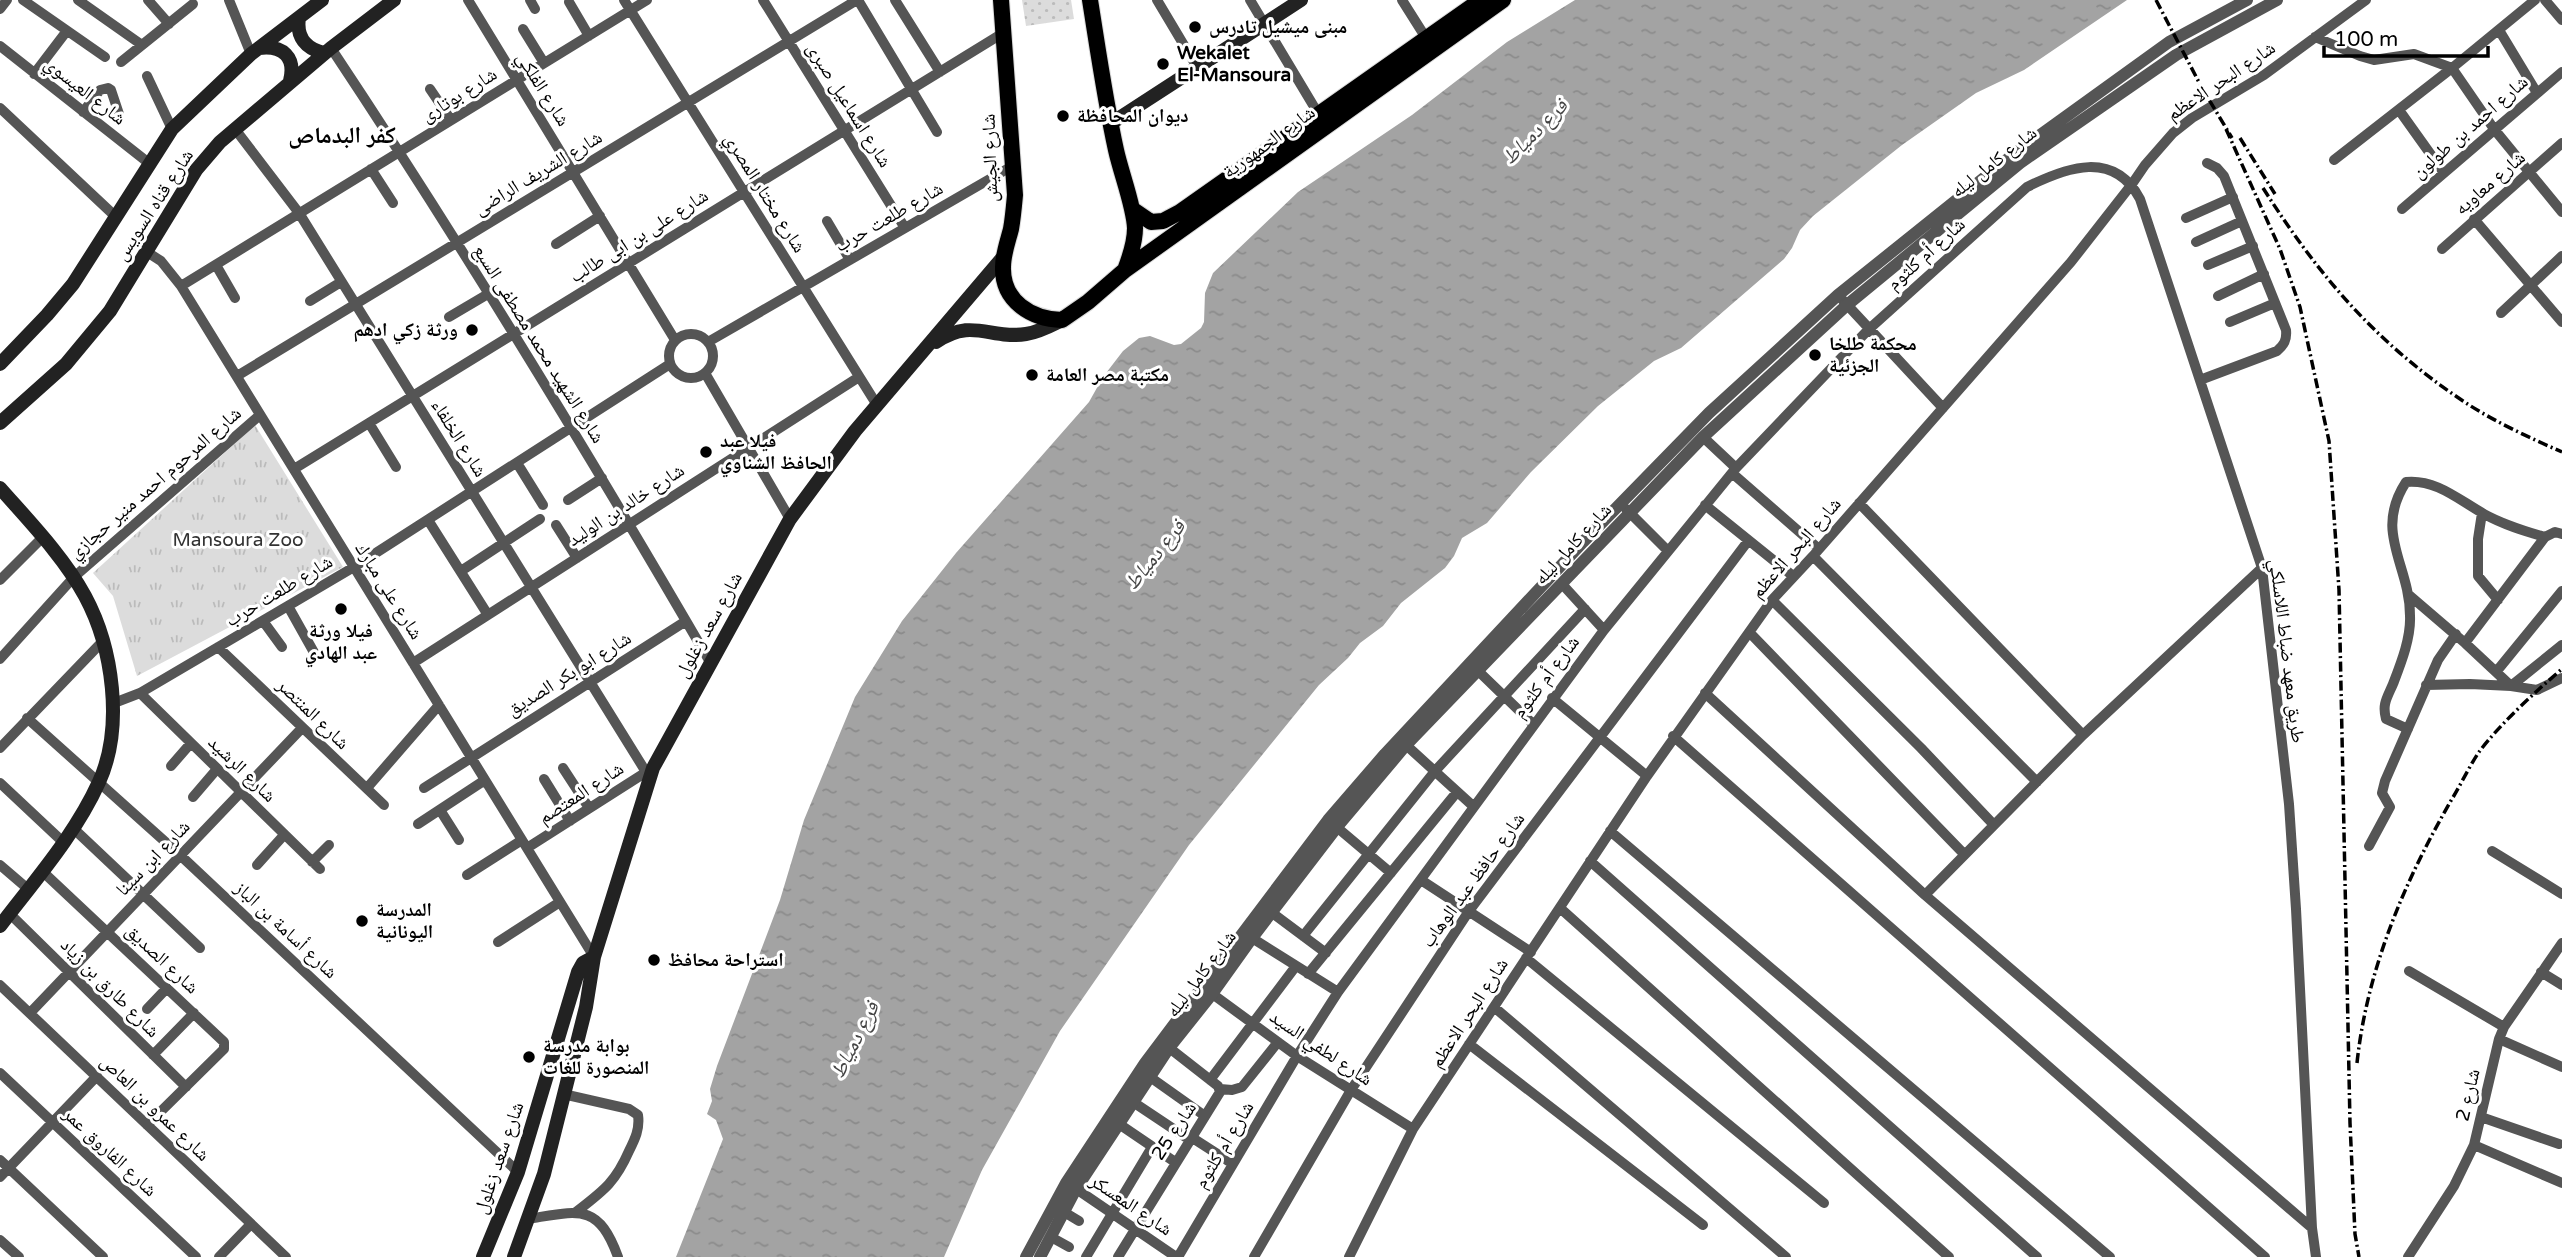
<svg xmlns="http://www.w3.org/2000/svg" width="2562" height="1257" font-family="'Varela Round','Noto Naskh Arabic',sans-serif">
<defs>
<pattern id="grass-dots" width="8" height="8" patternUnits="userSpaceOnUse" patternTransform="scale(1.75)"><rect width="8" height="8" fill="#dcdcdc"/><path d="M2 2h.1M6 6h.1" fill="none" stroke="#bbb" stroke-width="1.8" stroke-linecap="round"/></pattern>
<pattern id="park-tufts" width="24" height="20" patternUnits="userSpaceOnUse" patternTransform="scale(1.75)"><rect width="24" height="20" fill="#dcdcdc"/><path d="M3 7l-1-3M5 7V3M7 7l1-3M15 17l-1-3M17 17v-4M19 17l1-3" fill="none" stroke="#bbb"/></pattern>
<pattern id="water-ripples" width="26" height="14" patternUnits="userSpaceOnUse" patternTransform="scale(1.75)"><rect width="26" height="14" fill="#a3a3a3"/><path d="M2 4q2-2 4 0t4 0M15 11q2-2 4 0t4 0" fill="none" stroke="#8b8b8b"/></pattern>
</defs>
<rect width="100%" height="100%" fill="#fff"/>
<path fill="url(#grass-dots)" d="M1022,0H1071L1074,19L1026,26Z"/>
<path fill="url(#park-tufts)" d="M255,425L343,567L137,676L113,596L93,573Z"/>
<path fill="url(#water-ripples)" d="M1575,0H2127L2024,70L1976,93L1902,145L1813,216L1800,230L1792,248L1784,259L1681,348L1654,361L1598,406L1531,472L1487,523L1462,538L1454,556L1445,568L1401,603L1383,626L1360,643L1348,658L1319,685L1189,845L1060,1031L982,1170L944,1257H676L723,1139L716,1120L707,1114L712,1101L710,1089L717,1066L780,900L804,820L855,697L902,621L956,553L1089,402L1103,377L1123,351L1139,338L1150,336L1174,345L1181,344L1201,328L1204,322L1205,293L1213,273L1298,192L1412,115L1507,42Z"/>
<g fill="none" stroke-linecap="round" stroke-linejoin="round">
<g stroke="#dbdbdb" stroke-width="18">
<path id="primary" d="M1001,0L1015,195C1014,206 1013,218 1011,229C1008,241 1003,254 1003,267C1002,301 1031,319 1062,320L1088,302L1125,270L1503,0
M1090,0C1098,50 1105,100 1116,150C1121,173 1134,206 1135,228C1135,243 1130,257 1125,270
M1132,209L1151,222L1163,221L1180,212L1481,0"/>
</g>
<path stroke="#555" stroke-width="10" d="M23,0L105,57
M78,0L142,45
M148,0L169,24
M229,0L251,54
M468,0L675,340
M530,0L535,9
M624,0L877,405
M763,0L905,228
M858,0L937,132
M895,0L940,72
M1157,0L1197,67
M1250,0L1319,115
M1402,0L1426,38
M2545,0L2562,20
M569,2L589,36
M0,9L7,0
M523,29L544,63
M2499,30L2537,93
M2315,37L2360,56L2374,60L2414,54L2452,68L2494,129L2562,212
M0,46L150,164
M331,48C464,248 589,454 710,662
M121,62L193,4
M34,74L66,32
M147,76L172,129
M430,89L451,120
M0,108L116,217
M2399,110L2444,173
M83,112L100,90L108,88L111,90L119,114
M235,129L299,213L646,772
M2334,160L2452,68L2535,0
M371,169L393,203
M2402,209L2562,72
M2186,218L2233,197
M2474,219L2562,322
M827,221L850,260
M2196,242L2242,221
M556,244L600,216
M2442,249L2562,143
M147,252L161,261L181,286L594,957
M216,265L235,298
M2208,265L2253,246
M181,286L647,0
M1838,295L1943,408
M2218,296L2264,274
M310,301L341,282
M2501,313L2562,256
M449,317L488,294
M2230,322L2275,303
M669 356a22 22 0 1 1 44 0a22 22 0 1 1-44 0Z
M708,342L1014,165
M705,373L790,519
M237,376L857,0
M2200,380L2277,351C2284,345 2287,340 2286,330L2224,176L2217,168L2207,163
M369,423L396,467
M1703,437L1736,468
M517,463L543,505
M294,469L1003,33
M1732,473L1819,549
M568,500L602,478
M1859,503L2083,735
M1705,505L1793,576
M1626,509L1667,550
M2482,513L2478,539V576L2498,600
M428,520L488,615
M556,525L577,558
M1813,556L2037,782
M461,571L540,519
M0,580L42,538
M1562,584L1604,630
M2409,595L2465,643L2511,686L2537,690L2562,678
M1772,600L1921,748L1994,825
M288,606L316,656
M263,621L282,647
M1750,633L1964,854
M2465,643L2545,537L2555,532L2562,534
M218,647L384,805
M0,659L74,577L260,415
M413,663L859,377
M1472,665L1533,724
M2496,672L2562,591
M2426,685L2470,684L2511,686L2562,645
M140,693L320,869
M1705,693L1925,895L2312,1228
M1552,698L1647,776
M114,703L140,693L354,567L670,364
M27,718L180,855L518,1172
M2408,729L2386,719C2382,704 2387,698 2393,684C2401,663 2411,638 2410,616C2410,564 2373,533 2406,482C2436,479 2459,500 2484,514C2504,525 2524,531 2545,537
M1673,736L2265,1257
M1406,745L1473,806
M0,748L102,642
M171,766L191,743
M563,768L589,808
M544,779L570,821
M0,783L63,842
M367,788L439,705
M424,788L686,621
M193,797L217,769
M440,810L459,840
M418,824L485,780
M1333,824L1391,873
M74,829L200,948
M1610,831L2110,1257
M2369,846L2390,807L2382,793L2385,781L2438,660L2456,634
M527,848L651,769
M2492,851L2562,894
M1590,861L2037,1257
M312,862L329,845
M0,865L28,889
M257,865L284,835
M42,871L224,1042V1049L147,1125
M467,875L522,840
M1421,880L1531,952
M1925,895L2083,735L2262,568
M1560,908L1949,1257
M1267,909L1326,953
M10,914L186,1087
M1303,936L1435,771L1585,609
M1252,938L1338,992
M498,942L560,902
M1526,958L1824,1203
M2409,971L2504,1027
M2541,972L2562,985
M1308,974L1457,792
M0,985L286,1257
M1207,990L1297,1056L1413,1129
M1494,1007L1786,1257
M147,1009L167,988
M30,1013L302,728
M2499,1039L2562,1067
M1469,1044L1703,1225
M153,1055L194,1013
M0,1073L196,1257
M1150,1077L1205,1116
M1210,1080L1296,966
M1220,1089L1232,1090L1242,1087L1278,1042
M563,1094L629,1109L638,1115C640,1129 635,1139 629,1151C615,1183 603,1191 576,1212
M1133,1102L1190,1140
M2481,1117L2559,1144
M1119,1124L1175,1162
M1191,1137L1233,1164
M2474,1145L2562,1183
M0,1160L103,1257
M0,1177L97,1076
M1072,1186L1176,1257
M1064,1212L1079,1221
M528,1219C578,1211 598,1202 618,1257
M1051,1237L1069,1247
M0,1240L19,1257
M219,1257L251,1224
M1086,1257L1152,1147
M1118,1257L1220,1092L1218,1086L1163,1043
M1178,1257L1297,1056L1338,992L1604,630L1736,468L1868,330L2027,187C2067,167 2114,150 2140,199L2262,568L2289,804L2296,909L2312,1228L2316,1257
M1254,1257L1351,1090L1469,911L1748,541
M1349,1257L1413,1129L1647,776L1772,600L1813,556L2071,262L2132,184L2145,165L2173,133L2192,118L2264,75L2366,0
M2408,1257L2454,1186L2474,1145L2499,1039L2504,1027L2562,943"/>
<path stroke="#555" stroke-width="12" d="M1026,1257L1066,1183L1145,1063L1328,820L1385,754L1583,542L1709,413L1838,295L2014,154L2169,42L2247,0
M1040,1257L1076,1189L1169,1048L1212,994L1252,938L1337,827L1406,745L1703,437L1847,305L2020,163L2176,55L2277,0"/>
<path stroke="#222" stroke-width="14" d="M299,18C296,37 306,49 324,53
M259,48C283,45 296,57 290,81
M1110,124L1301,0
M936,342C973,317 990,340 1026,334C1039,332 1050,326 1062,320
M0,364L47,315L73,284L172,129L251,54L322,0
M0,423L66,364L110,311L196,170L220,142L331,48L394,0
M0,488C29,521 64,557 85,596C113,648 124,727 99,782C75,835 35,880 0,926
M483,1257L518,1172L578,972L583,963L594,957
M514,1257L544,1174L586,1007L594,957L653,768L790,519L855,431L1004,256"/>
<use href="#primary" stroke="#000" stroke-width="16"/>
<path stroke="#000" stroke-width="3.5" stroke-dasharray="10 3.5 2 3.5" stroke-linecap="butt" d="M2156,0L2202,88L2232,138
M2226,129L2280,249L2300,307L2329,441L2339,590L2350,1123L2355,1234L2359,1257
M2240,138L2275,194
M2263,188C2319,276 2375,342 2463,401C2493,421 2528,437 2562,452
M2357,1063C2367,969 2405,880 2452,799C2461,784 2469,767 2479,752C2499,725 2536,691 2562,669"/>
</g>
<g fill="#000" stroke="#fff" stroke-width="2.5">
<circle cx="1195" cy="27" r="7"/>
<circle cx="1163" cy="64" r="7"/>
<circle cx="1063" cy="116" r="7"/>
<circle cx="472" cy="330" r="7"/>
<circle cx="1815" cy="355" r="7"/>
<circle cx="1032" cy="375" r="7"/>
<circle cx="706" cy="452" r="7"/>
<circle cx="341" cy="609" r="7"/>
<circle cx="362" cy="921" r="7"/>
<circle cx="654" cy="960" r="7"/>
<circle cx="529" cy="1057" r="7"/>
</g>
<g text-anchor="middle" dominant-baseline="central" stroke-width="6" stroke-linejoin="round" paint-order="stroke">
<g font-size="19" font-weight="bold" fill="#000" stroke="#fff" text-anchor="start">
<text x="1209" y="27">مبنى ميشيل تادرس</text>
<text x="1177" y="53">Wekalet<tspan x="1177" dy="22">El-Mansoura</tspan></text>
<text x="1077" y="116">ديوان المحافظة</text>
<text x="458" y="330" text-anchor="end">ورثة زكي ادهم</text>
<text x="1829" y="344">محكمة طلخا<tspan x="1829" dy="22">الجزئية</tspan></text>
<text x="1046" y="375">مكتبة مصر العامة</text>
<text x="720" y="441">فيلا عبد<tspan x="720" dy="22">الحافظ الشناوي</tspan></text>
<text x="341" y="631" text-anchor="middle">فيلا ورثة<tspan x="341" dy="22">عبد الهادي</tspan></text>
<text x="376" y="910">المدرسة<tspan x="376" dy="22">اليونانية</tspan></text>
<text x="668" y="960">استراحة محافظ</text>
<text x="543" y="1046">بوابة مدرسة<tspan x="543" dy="22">المنصورة للغات</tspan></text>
</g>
<g font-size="19" fill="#000" stroke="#fff">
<text transform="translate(2221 81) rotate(-34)">شارع البحر الاعظم</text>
<text transform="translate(543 89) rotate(58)">شارع الفلكي</text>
<text transform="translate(85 91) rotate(38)">شارع العيسوي</text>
<text transform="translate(459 95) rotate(-32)">شارع بوتارى</text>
<text transform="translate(849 105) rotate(58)">شارع اسماعيل صبرى</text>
<text transform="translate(2470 127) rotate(-41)">شارع احمد بن طولون</text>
<text transform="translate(1269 142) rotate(-36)">شارع الجمهورية</text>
<text transform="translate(990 158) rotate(-92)">شارع الجيش</text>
<text transform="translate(1994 162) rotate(-38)">شارع كامل ليله</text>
<text transform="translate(538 173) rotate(-31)">شارع الشريف الراضى</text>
<text transform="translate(2490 183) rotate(-41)">شارع معاويه</text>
<text transform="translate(765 193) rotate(58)">شارع مختار المصري</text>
<text transform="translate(154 205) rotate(-57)">شارع قناه السويس</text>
<text transform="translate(889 217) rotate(-30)">شارع طلعت حرب</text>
<text transform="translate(639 236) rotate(-32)">شارع على بن ابى طالب</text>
<text transform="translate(1926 254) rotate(-42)">شارع أم كلثوم</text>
<text transform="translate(539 344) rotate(58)">شارع الشهيد محمد مصطفى السبع</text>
<text transform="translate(459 438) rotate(58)">شارع الخلفاء</text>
<text transform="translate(155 483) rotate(-41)">شارع المرحوم احمد منير حجازي</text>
<text transform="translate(626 505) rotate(-33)">شارع خالد بن الوليد</text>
<text transform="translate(1573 544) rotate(-47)">شارع كامل ليله</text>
<text transform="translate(1796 548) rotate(-49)">شارع البحر الاعظم</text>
<text transform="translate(279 591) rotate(-31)">شارع طلعت حرب</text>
<text transform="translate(389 591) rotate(58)">شارع على مبارك</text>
<text transform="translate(709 625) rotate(-61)">شارع سعد زغلول</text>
<text transform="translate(2287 651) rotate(83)">طريق معهد ضباط اللاسلكي</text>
<text transform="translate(569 674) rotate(-32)">شارع ابو بكر الصديق</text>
<text transform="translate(1546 677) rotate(-53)">شارع أم كلثوم</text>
<text transform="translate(313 714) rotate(44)">شارع المنتصر</text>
<text transform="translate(242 769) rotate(44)">شارع الرشيد</text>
<text transform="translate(581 793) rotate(-33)">شارع المعتصم</text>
<text transform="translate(153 858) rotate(-46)">شارع ابن سينا</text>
<text transform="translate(1473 880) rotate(-54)">شارع حافظ عبد الوهاب</text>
<text transform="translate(286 930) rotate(43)">شارع أسامة بن الباز</text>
<text transform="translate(162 959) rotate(43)">شارع الصديق</text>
<text transform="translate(1201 974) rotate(-53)">شارع كامل ليله</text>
<text transform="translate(110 988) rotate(45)">شارع طارق بن زياد</text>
<text transform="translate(1469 1013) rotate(-57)">شارع البحر الاعظم</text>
<text transform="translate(1321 1048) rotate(34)">شارع لطفي السيد</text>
<text transform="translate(2468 1095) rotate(-77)">شارع 2</text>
<text transform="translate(155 1108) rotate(44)">شارع عمرو بن العاص</text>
<text transform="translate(1174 1131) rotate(-57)">شارع 25</text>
<text transform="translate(1224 1145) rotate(-59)">شارع أم كلثوم</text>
<text transform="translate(110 1152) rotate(43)">شارع الفاروق عمر</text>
<text transform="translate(499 1158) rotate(-71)">شارع سعد زغلول</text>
<text transform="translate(1131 1205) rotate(34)">شارع المعسكر</text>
</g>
<g font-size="19" fill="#333" stroke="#fff">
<text x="238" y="540">Mansoura Zoo</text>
</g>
<g font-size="21" font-style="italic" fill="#444" stroke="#fff">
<text transform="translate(1535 132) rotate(-45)">فرع دمياط</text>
<text transform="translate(1155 555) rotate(-51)">فرع دمياط</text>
<text transform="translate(855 1040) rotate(-63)">فرع دمياط</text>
</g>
<g font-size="23" font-weight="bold" fill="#000" stroke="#fff">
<text x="342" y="136">كفر البدماص</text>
</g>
</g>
<path d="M2324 46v10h164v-10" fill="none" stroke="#000000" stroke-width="3.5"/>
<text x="2334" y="46" font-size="21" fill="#000000" stroke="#ffffff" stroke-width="5" paint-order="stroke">100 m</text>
</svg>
